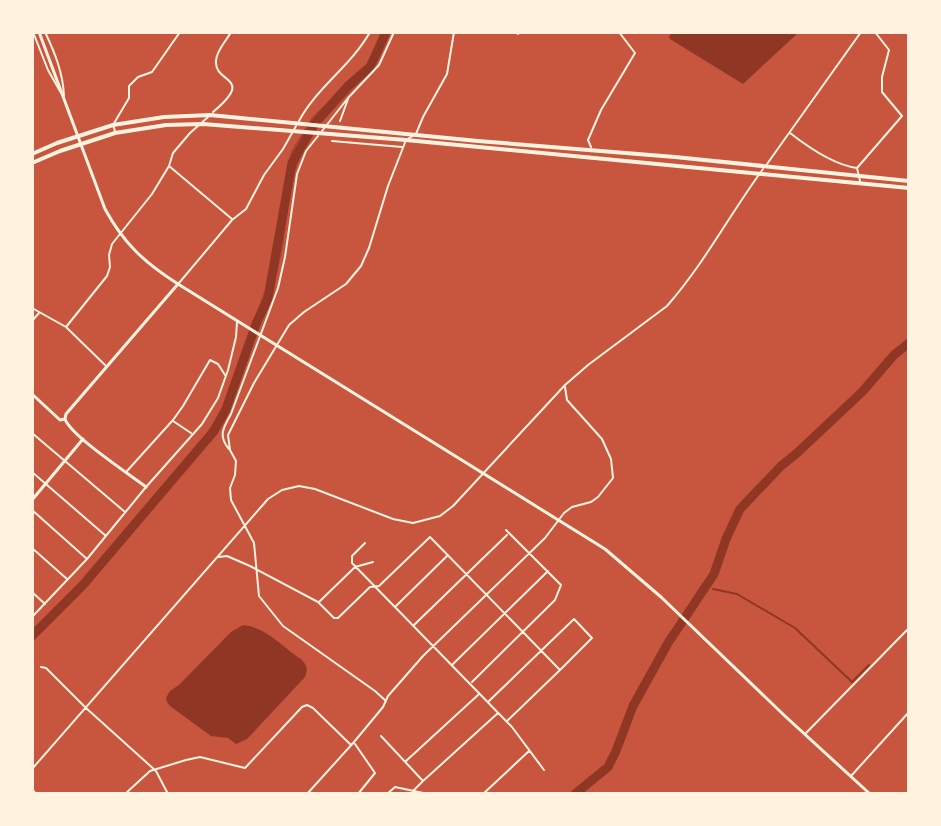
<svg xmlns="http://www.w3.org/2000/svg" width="941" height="826" font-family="Overpass,sans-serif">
<rect width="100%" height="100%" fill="#c8553d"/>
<path fill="#ae4732" d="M383,32H391L379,60L373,68L326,118L308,140L303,151L292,180L283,247L274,288L225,421L219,430L153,504L103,567L32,641V631L78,584L103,555L205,435L221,412L270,275L276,246L285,179L291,151L312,117L371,60Z"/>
<path fill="#8f3625" d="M672,32H799L743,84L670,39L669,37Z
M243,625C266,627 284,648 302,660C307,666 308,669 305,677L247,739L236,744L228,738L211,736L170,706L167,702L166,698L170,691L179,685L231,632Z"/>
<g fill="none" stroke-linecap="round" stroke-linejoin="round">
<path stroke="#8f3625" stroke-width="2" d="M713,589L737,594L795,628L852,682L869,665"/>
<path stroke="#8f3625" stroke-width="9" d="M32,636L83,585L214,431L226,409L256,324L268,298L292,163L315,123L348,86L370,67L386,32
M575,794L608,767L616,751L633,706L668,643L714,574L726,539L740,509L781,466L797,453L862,392L894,355L909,343"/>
<path stroke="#fff3e0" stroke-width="2" d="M33,32L48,70L61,93
M45,32C55,53 63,73 64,96
M515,32L518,34
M213,112C256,76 214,84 216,61C216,51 227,40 231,32
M299,121C317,87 351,66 370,32
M340,121L348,99
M115,131L113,125L129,98V86L138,77L152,72L180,32
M322,131L348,98L379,65L394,32
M790,133C808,147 834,165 857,168
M332,141L402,147
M591,147L588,140L601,110L635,53L619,32
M767,164L861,32
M169,166L232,219
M860,181L857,168L902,116L882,92V77L889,50L875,32
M179,283L232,220L246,209L264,175L283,149L296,126
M32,308L66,327L105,365
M32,321L39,313
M66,327L107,276L110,267L109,255L112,244L152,194L169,166L173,153L190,133L208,117
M173,421L191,433
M32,433L125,512
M229,449C218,436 223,428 231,414L278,288L285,257L297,174L306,151L318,136
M127,471L173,420L183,406L210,360L218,364L225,375
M32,472L106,536
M32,510L87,559
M365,543L352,556V563L512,727L544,770
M32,548L67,579
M219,557L227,556L250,566L318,602L334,618H338L370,587L379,586L430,537L560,670L507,721
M32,592L45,604
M319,602L355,567L373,562
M396,606L448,555
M32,617L87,559L146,487L202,424L218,398L228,370L236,337L237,322
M414,625L507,535
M453,664L548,571
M41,667L46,668L86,708L156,771L168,794
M472,682L555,600L561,585L506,530
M386,701L375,691L283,626L259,596L254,543L231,500L230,488L235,475L236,461L230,450L228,435L254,383L289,325L304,312L346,284L361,266L369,248L388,186L406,140L416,134L423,117L447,74L454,32
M489,701L574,619L592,638L560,670
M806,733L909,628
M381,736L423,781L498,713
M355,744L375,773L358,794
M406,761L478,695
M32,769L268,499L282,490L299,486L315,489L393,519L413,523L440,516L453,506L565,385L588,365L667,306C704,264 730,214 763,169
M851,776L909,712
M413,791L422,782
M125,794L150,771L186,760L200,757L245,768L302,707L307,705L313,708L351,745
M307,794L354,742L383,707L388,696L423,656L545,538L564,513L572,507L591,502L598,497L613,478L611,459L602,439L567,400L565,387
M387,794L395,787L428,794
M483,794L529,751"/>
<path stroke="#fff3e0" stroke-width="3" d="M39,32L105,209C124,244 145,263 178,284L605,549L661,597L786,717L870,794
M32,394L60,420L65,419C71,436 129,474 146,487
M65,419L66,414L178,284
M32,500L83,439"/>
<path stroke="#fff3e0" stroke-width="4" d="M32,791L35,794"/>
<path stroke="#fff3e0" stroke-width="4" d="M32,154L57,143L113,125L164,117L210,115L478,141L675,157L909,181
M32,163L60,151L115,133L166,125L203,124L406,140L909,188"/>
</g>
<rect width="941" height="826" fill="none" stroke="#fff3e0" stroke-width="68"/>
</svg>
